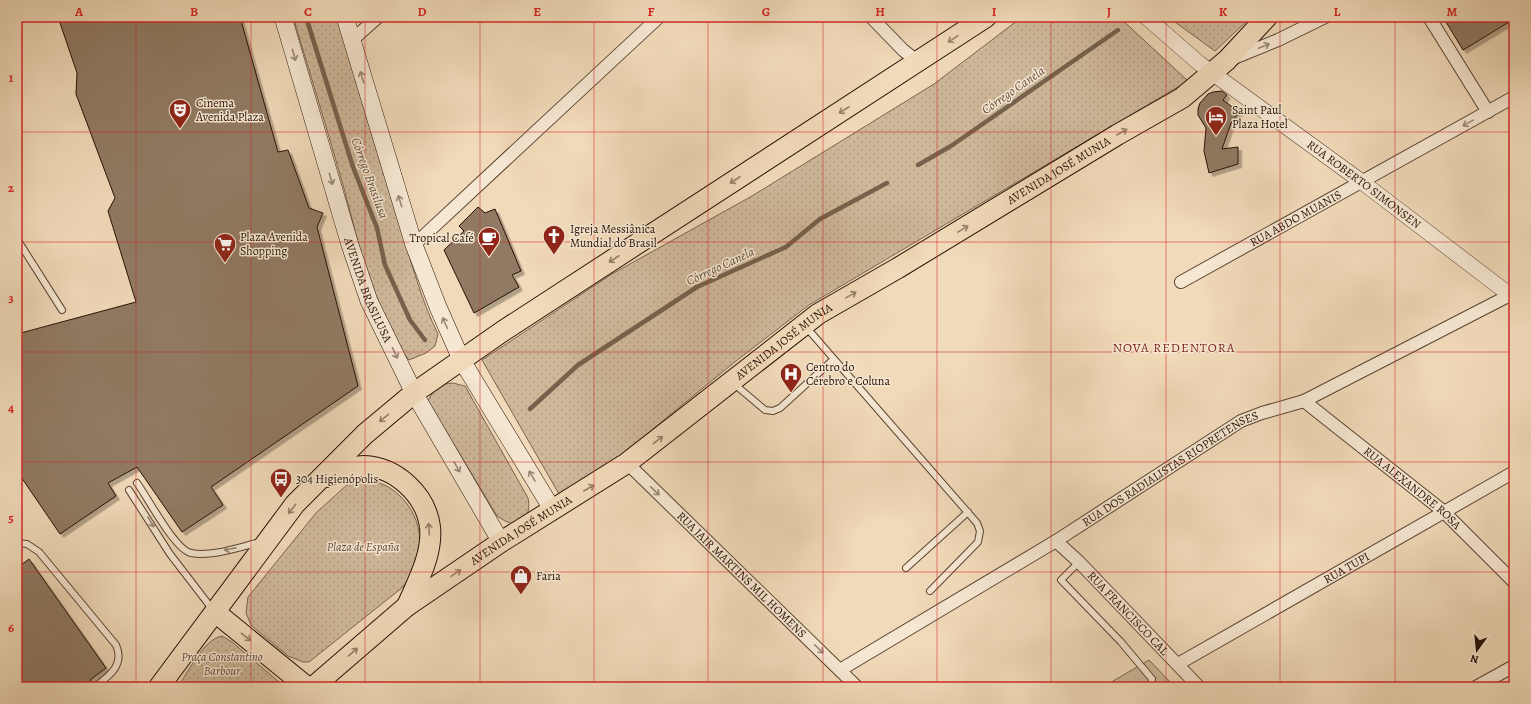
<svg xmlns="http://www.w3.org/2000/svg" width="1531" height="704" font-family="Alegreya,serif">
<defs>
<pattern id="grass-dots" width="8" height="8" patternUnits="userSpaceOnUse"><rect width="8" height="8" fill="#ceb89a"/><path d="M2 2h.1M6 6h.1" fill="none" stroke="#b19d83" stroke-width="1.8" stroke-linecap="round"/></pattern>
<filter id="shadow"><feDropShadow dx="3.5" dy="3.5" stdDeviation="0" flood-color="#0004"/></filter>
</defs>
<rect width="100%" height="100%" fill="#f1dab9"/>
<filter id="stains"><feTurbulence type="fractalNoise" baseFrequency=".005" numOctaves="4"/><feColorMatrix values="0 0 0 0 .2 0 0 0 0 .09 0 0 0 0 .02 0 0 0 .5 -.17"/></filter>
<radialGradient id="worn" r=".72"><stop offset=".6" stop-color="#630" stop-opacity="0"/><stop offset="1" stop-color="#630" stop-opacity=".3"/></radialGradient>
<path fill="url(#grass-dots)" stroke="#7a6450" d="M293,17H338C357,87 378,156 400,225C411,261 421,300 438,334L435,346L426,353L409,360C371,314 359,242 343,185C327,129 310,73 293,17Z
M1022,17H1119L1188,81L809,305L736,361L620,456L559,494L482,360L612,274L752,196L934,84Z
M1168,17H1251L1215,51Z
M453,383L465,386L528,498C531,515 526,516 513,524L505,521L497,516L428,401C434,388 440,384 453,383Z
M364,479C373,481 382,483 390,488C425,511 429,556 403,587L309,662H303L288,656L251,625L246,613L248,597L316,513L349,483Z
M222,636L232,642L285,687H178C188,672 204,639 222,636Z"/>
<path fill="#ceb89a" stroke="#7a6450" d="M1149,660L1175,687H1103Z"/>
<g fill="none" stroke-linecap="round" stroke-linejoin="round">
<path stroke="#76614c" stroke-width="4.5" d="M306,17L353,167L377,228L385,265L410,320L425,340
M918,165L951,146L1118,30
M530,409L578,365L697,287L786,247L820,219L887,183"/>
</g>
<path fill="#907a63" stroke="#261105" filter="url(#shadow)" d="M58,17H240L278,152L288,150L309,208L323,213L317,227L358,386L211,487L223,505L182,532L137,467L108,483L116,496L60,534L17,471V334L136,302L108,211L115,198L76,94L77,73Z
M1443,17H1514V19L1463,50Z
M1222,91L1227,95L1223,100L1239,112L1231,123L1222,149L1238,147V164L1209,173L1204,151L1206,128L1198,115V109L1200,103L1208,94L1213,92Z
M478,207L485,213L495,209L521,271L512,275L519,287L474,313L444,250L464,231L459,226Z
M29,559L106,668L90,680L93,683L91,687H17V568Z"/>
<g fill="none" stroke-linecap="round" stroke-linejoin="round">
<g stroke="#594332" stroke-width="8">
<path id="service" d="M17,239L62,310
M806,327L977,523L980,531L978,542L930,591
M733,383L765,410L773,411L780,408L834,359
M137,483C148,498 175,550 191,553C213,557 239,547 261,542
M129,490L170,554L213,610
M17,543L27,544L39,552L116,645C125,665 109,676 95,687
M1079,562L1061,580L1121,642L1152,679L1151,687
M906,568L968,512"/>
</g>
<g stroke="#594332" stroke-width="14">
<g id="minor">
<path d="M871,17L903,50L918,62"/>
<path d="M1429,17L1488,112"/>
<path d="M351,41L378,17"/>
<path d="M1234,58L1278,40L1325,17"/>
<path d="M414,245L659,17"/>
<path id="s1" d="M1181,282L1514,97"/>
<path id="s2" d="M1304,401L1443,511L1514,582"/>
<path id="s3" d="M627,463L857,687"/>
<path id="s4" d="M1056,541L1079,562L1199,687"/>
<path id="s5" d="M1178,664L1514,472"/>
<path id="s6" d="M840,670L1056,541L1241,421L1262,413L1304,401L1514,293"/>
<path d="M1476,687L1514,666"/>
</g>
</g>
<g stroke="#594332" stroke-width="16">
<g id="tertiary">
<path id="s7" d="M1146,17L1200,64L1362,182L1514,298"/>
</g>
</g>
<g stroke="#261105" stroke-width="18">
<g id="secondary">
<path id="s8" d="M283,17L350,245L369,301L414,393L501,542"/>
<path d="M345,17L414,245L438,307L461,359L552,509"/>
</g>
</g>
<g stroke="#261105" stroke-width="22">
<g id="primary">
<path d="M326,477C338,471 350,466 364,466C396,467 426,495 430,527C433,554 417,583 407,606"/>
<path d="M215,612L307,687"/>
<path d="M159,687L295,504L365,434L414,393L503,331L986,17"/>
<path id="s9" d="M313,687L407,606L501,542L627,463L818,314L898,268L1117,135L1182,98L1227,60L1267,17"/>
</g>
</g>
<use href="#service" stroke="#f6e7d2" stroke-width="6"/>
<use href="#minor" stroke="#f6e7d2" stroke-width="12"/>
<use href="#tertiary" stroke="#f6e7d2" stroke-width="15"/>
<use href="#secondary" stroke="#f6e7d2" stroke-width="17"/>
<use href="#primary" stroke="#f1dab9" stroke-width="20"/>
</g>
<defs><path id="oneway-shaft" d="M-6 0H5M1.5-3L5.5 0L1.5 3" fill="none" stroke-width="1.6" stroke-linecap="round" stroke-linejoin="round"/></defs>
<g stroke="#968068">
<use href="#oneway-shaft" transform="translate(953 39) rotate(146)"/>
<use href="#oneway-shaft" transform="translate(844 110) rotate(147)"/>
<use href="#oneway-shaft" transform="translate(1122 132) rotate(-30)"/>
<use href="#oneway-shaft" transform="translate(735 180) rotate(147)"/>
<use href="#oneway-shaft" transform="translate(963 229) rotate(-31)"/>
<use href="#oneway-shaft" transform="translate(614 259) rotate(147)"/>
<use href="#oneway-shaft" transform="translate(851 295) rotate(-29)"/>
<use href="#oneway-shaft" transform="translate(384 418) rotate(140)"/>
<use href="#oneway-shaft" transform="translate(658 440) rotate(-38)"/>
<use href="#oneway-shaft" transform="translate(589 488) rotate(-30)"/>
<use href="#oneway-shaft" transform="translate(292 509) rotate(128)"/>
<use href="#oneway-shaft" transform="translate(429 529) rotate(-94)"/>
<use href="#oneway-shaft" transform="translate(456 573) rotate(-34)"/>
<use href="#oneway-shaft" transform="translate(246 637) rotate(39)"/>
<use href="#oneway-shaft" transform="translate(353 652) rotate(-41)"/>
</g>
<g stroke="#988776">
<use href="#oneway-shaft" transform="translate(1264 46) rotate(-22)"/>
<use href="#oneway-shaft" transform="translate(294 55) rotate(74)"/>
<use href="#oneway-shaft" transform="translate(362 77) rotate(-107)"/>
<use href="#oneway-shaft" transform="translate(1468 123) rotate(151)"/>
<use href="#oneway-shaft" transform="translate(331 179) rotate(74)"/>
<use href="#oneway-shaft" transform="translate(400 201) rotate(-107)"/>
<use href="#oneway-shaft" transform="translate(445 323) rotate(-114)"/>
<use href="#oneway-shaft" transform="translate(395 353) rotate(64)"/>
<use href="#oneway-shaft" transform="translate(457 467) rotate(60)"/>
<use href="#oneway-shaft" transform="translate(532 476) rotate(-121)"/>
<use href="#oneway-shaft" transform="translate(655 491) rotate(44)"/>
<use href="#oneway-shaft" transform="translate(151 522) rotate(59)"/>
<use href="#oneway-shaft" transform="translate(230 549) rotate(169)"/>
<use href="#oneway-shaft" transform="translate(819 649) rotate(44)"/>
</g>
<path fill="none" stroke="#d62828" stroke-width="1" stroke-opacity="0.55" d="M136,17V687M251,17V687M365,17V687M480,17V687M594,17V687M708,17V687M823,17V687M937,17V687M1051,17V687M1166,17V687M1280,17V687M1395,17V687M17,132H1514M17,242H1514M17,352H1514M17,462H1514M17,572H1514"/>
<defs>
<g id="theatre-pin" transform="scale(1.15)"><path d="M0 17L-7.5 6A9.5 9.5 0 1 1 7.5 6Z" fill="#8f2418" stroke="#f6e7d2"/><path d="M-5-5.5Q0-4 5-5.5V0Q5 5 0 6Q-5 5-5 0ZM-3.3-2.5H-1v1.5H-3.3ZM1-2.5H3.3v1.5H1ZM-2.8 1Q0 5.5 2.8 1Z" fill="#fff"/></g>
<g id="hotel-pin" transform="scale(1.15)"><path d="M0 17L-7.5 6A9.5 9.5 0 1 1 7.5 6Z" fill="#8f2418" stroke="#f6e7d2"/><path d="M-6-4.5h1.5V1H6V5H4.5V3h-9V5H-6ZM-4 0a1.8 1.8 0 1 1 3.6 0ZM.5 0V-2.5h3Q6-2.5 6 0Z" fill="#fff"/></g>
<g id="church-pin" transform="scale(1.15)"><path d="M0 17L-7.5 6A9.5 9.5 0 1 1 7.5 6Z" fill="#8f2418" stroke="#f6e7d2"/><path d="M-1.2-6h2.4v3.5h3.3v2.4h-3.3V6h-2.4V-.1h-3.3v-2.4h3.3Z" fill="#fff"/></g>
<g id="cafe-pin" transform="scale(1.15)"><path d="M0 17L-7.5 6A9.5 9.5 0 1 1 7.5 6Z" fill="#8f2418" stroke="#f6e7d2"/><path d="M-5.5-4.5H6V0H3Q3 3.5 0 3.5H-2.5Q-5.5 3.5-5.5 0ZM3-3.2v2h1.7v-2ZM-6 4.5H4V6H-6Z" fill="#fff"/></g>
<g id="supermarket-pin" transform="scale(1.15)"><path d="M0 17L-7.5 6A9.5 9.5 0 1 1 7.5 6Z" fill="#8f2418" stroke="#f6e7d2"/><path d="M-6-5.5h2.5l.6 2H6L4.5 2H-2.5L-4.4-4H-6ZM-1.5 3.2a1.3 1.3 0 1 0 .1 0ZM3 3.2a1.3 1.3 0 1 0 .1 0Z" fill="#fff"/></g>
<g id="hospital-pin" transform="scale(1.15)"><path d="M0 17L-7.5 6A9.5 9.5 0 1 1 7.5 6Z" fill="#8f2418" stroke="#f6e7d2"/><path d="M-5-5h3v3.5h4V-5h3V5h-3V1.5h-4V5h-3Z" fill="#fff"/></g>
<g id="bus-pin" transform="scale(1.15)"><path d="M0 17L-7.5 6A9.5 9.5 0 1 1 7.5 6Z" fill="#8f2418" stroke="#f6e7d2"/><path d="M-5-6H5V4H4V6H2V4H-2V6H-4V4H-5ZM-3.5-4V0h7V-4ZM-3.5 1.2v1.5H-2V1.2ZM2 1.2v1.5H3.5V1.2Z" fill="#fff"/></g>
<g id="shop-pin" transform="scale(1.15)"><path d="M0 17L-7.5 6A9.5 9.5 0 1 1 7.5 6Z" fill="#8f2418" stroke="#f6e7d2"/><path d="M-5-2.5h2.3a2.7 3.5 0 0 1 5.4 0H5L5.5 6h-11ZM-1.5-2.5h3a1.5 2.3 0 0 0-3 0Z" fill="#fff"/></g>
</defs>
<g fill-rule="evenodd">
<use href="#theatre-pin" x="180" y="110"/>
<use href="#hotel-pin" x="1216" y="117"/>
<use href="#church-pin" x="554" y="236"/>
<use href="#cafe-pin" x="489" y="238"/>
<use href="#supermarket-pin" x="225" y="244"/>
<use href="#hospital-pin" x="791" y="374"/>
<use href="#bus-pin" x="281" y="479"/>
<use href="#shop-pin" x="521" y="576"/>
</g>
<g text-anchor="middle" dominant-baseline="central" stroke-width="3" stroke-linejoin="round" paint-order="stroke">
<g font-size="12" fill="#261105" stroke="#f6e7d2" text-anchor="start">
<text x="196" y="103">Cinema<tspan x="196" dy="14">Avenida Plaza</tspan></text>
<text x="1232" y="110">Saint Paul<tspan x="1232" dy="14">Plaza Hotel</tspan></text>
<text x="570" y="229">Igreja Messiânica<tspan x="570" dy="14">Mundial do Brasil</tspan></text>
<text x="240" y="237">Plaza Avenida<tspan x="240" dy="14">Shopping</tspan></text>
<text x="474" y="238" text-anchor="end">Tropical Café</text>
<text x="806" y="367">Centro do<tspan x="806" dy="14">Cérebro e Coluna</tspan></text>
<text x="296" y="479">304 Higienópolis</text>
<text x="536" y="576">Faria</text>
</g>
<g font-size="12" fill="#261105" stroke="#f6e7d2">
<text stroke="none"><textPath href="#s9" startOffset="909">AVENIDA JOSÉ MUNIA</textPath></text>
<text stroke="none"><textPath href="#s7" startOffset="275">RUA ROBERTO SIMONSEN</textPath></text>
<text stroke="none"><textPath href="#s1" startOffset="131">RUA ABDO MUANIS</textPath></text>
<text stroke="none"><textPath href="#s8" startOffset="286">AVENIDA BRASILUSA</textPath></text>
<text stroke="none"><textPath href="#s9" startOffset="585">AVENIDA JOSÉ MUNIA</textPath></text>
<text stroke="none"><textPath href="#s6" startOffset="387">RUA DOS RADIALISTAS RIOPRETENSES</textPath></text>
<text stroke="none"><textPath href="#s2" startOffset="139">RUA ALEXANDRE ROSA</textPath></text>
<text stroke="none"><textPath href="#s9" startOffset="261">AVENIDA JOSÉ MUNIA</textPath></text>
<text stroke="none"><textPath href="#s5" startOffset="194">RUA TUPI</textPath></text>
<text stroke="none"><textPath href="#s3" startOffset="160">RUA JAIR MARTINS MIL HOMENS</textPath></text>
<text stroke="none"><textPath href="#s4" startOffset="102">RUA FRANCISCO CAL</textPath></text>
</g>
<g font-size="12" font-style="italic" fill="#614b39" stroke="#f6e7d2">
<text x="363" y="547">Plaza de España</text>
<text x="222" y="657">Praça Constantino<tspan x="222" dy="14">Barbour</tspan></text>
</g>
<g font-size="13" font-style="italic" fill="#624d3b" stroke="#f6e7d2">
<text transform="translate(1013 90) rotate(-35)">Córrego Canela</text>
<text transform="translate(370 178) rotate(70)">Córrego Brasilusa</text>
<text transform="translate(720 266) rotate(-25)">Córrego Canela</text>
</g>
<g font-size="13" letter-spacing="1" fill="#7a1f14" stroke="#f6e7d2">
<text x="1174" y="347">NOVA REDENTORA</text>
</g>
</g>
<rect width="1531" height="704" fill="none" stroke="#f1dab9" stroke-width="44"/>
<g transform="translate(1477 650) rotate(195)" stroke="#f6e7d2" stroke-width="3" paint-order="stroke">
<path d="M0-3L7 15L0 10L-7 15Z" fill="#261105"/>
<text y="-6" font-size="11" font-weight="bold" text-anchor="middle" fill="#261105">N</text>
</g>
<rect x="22" y="22" width="1487" height="660" fill="none" stroke="#d62828" stroke-width="1.5"/>
<g font-size="13" text-anchor="middle" font-weight="bold" fill="#d62828">
<text x="79" y="16">A</text>
<text x="194" y="16">B</text>
<text x="308" y="16">C</text>
<text x="422" y="16">D</text>
<text x="537" y="16">E</text>
<text x="651" y="16">F</text>
<text x="766" y="16">G</text>
<text x="880" y="16">H</text>
<text x="994" y="16">I</text>
<text x="1109" y="16">J</text>
<text x="1223" y="16">K</text>
<text x="1337" y="16">L</text>
<text x="1452" y="16">M</text>
<text x="11" y="82">1</text>
<text x="11" y="192">2</text>
<text x="11" y="302">3</text>
<text x="11" y="412">4</text>
<text x="11" y="522">5</text>
<text x="11" y="632">6</text>
</g>
<rect width="100%" height="100%" filter="url(#stains)"/>
<rect width="100%" height="100%" fill="url(#worn)"/>
</svg>
